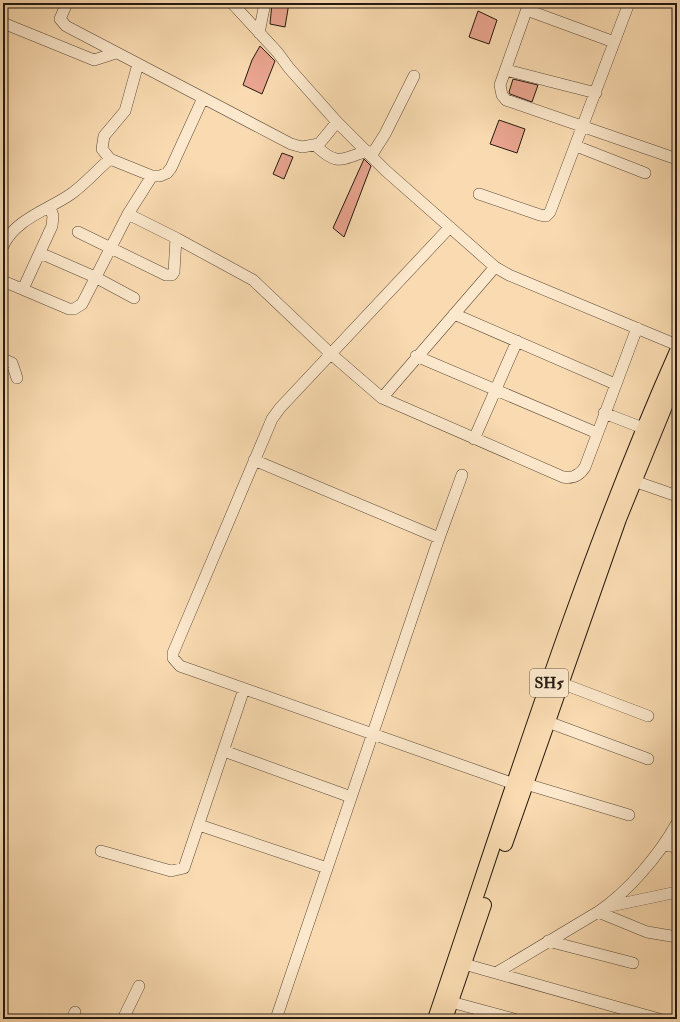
<svg xmlns="http://www.w3.org/2000/svg" width="680" height="1022" font-family="'IM FELL Double Pica',serif">
<rect width="100%" height="100%" fill="#fadbb1"/>
<filter id="stains"><feTurbulence type="fractalNoise" baseFrequency=".005" numOctaves="4"/><feColorMatrix values="0 0 0 0 .2 0 0 0 0 .09 0 0 0 0 .02 0 0 0 .5 -.17"/></filter>
<radialGradient id="worn" r=".72"><stop offset=".6" stop-color="#630" stop-opacity="0"/><stop offset="1" stop-color="#630" stop-opacity=".3"/></radialGradient>
<path fill="#eaa590" stroke="#241a10" d="M272,3H289L285,27L270,24Z
M478,11L497,20L489,44L469,37Z
M260,46L275,61L262,94L243,85L252,60Z
M513,79L538,85L532,102L510,94L509,92Z
M499,120L525,129L517,153L490,144Z
M282,153L293,157L284,179L273,174Z
M364,159L371,166L344,237L333,228Z"/>
<g fill="none" stroke-linecap="round" stroke-linejoin="round">
<g stroke="#5a4a38" stroke-width="12">
<path id="minor" d="M67,3L60,19L66,26L291,144L302,147L319,144L337,122
M232,3L278,53L289,68L337,122L385,170L495,267L509,275L677,345
M529,3L500,85L502,95L506,100L677,159
M527,10L614,42
M3,23L94,60L116,53
M259,33L265,3
M138,64L125,111L104,136L102,149L110,159L152,176H160L167,173L171,168L203,98
M506,70L596,93
M315,145C337,166 340,160 367,151
M576,146L645,173
M371,156L385,134L414,76
M479,194L540,215L546,216L550,212L629,3
M450,227L280,408L272,419L173,653V658L180,666L520,786
M78,232L166,275H172L174,272L176,238L128,214
M176,238L253,280L331,354L382,398L563,477C573,479 580,475 585,467L637,328
M3,246C15,219 48,210 71,194C85,184 97,170 110,159
M40,253L95,277L134,298
M3,281L69,309H74L82,304L128,214L152,176
M23,289L52,226L53,216L50,207
M454,314L615,384
M416,356L597,433
M3,359L12,363L17,378
M382,398L495,267
M604,413L643,428
M474,439L517,341
M254,460L439,538
M634,481L677,496
M561,683L648,716
M548,722L648,759
M224,751L351,797
M526,784L629,815
M199,825L327,868
M664,845L677,847
M101,851L171,871L184,868L244,689
M606,907L677,892
M598,912C628,892 660,854 677,823
M548,941L633,963
M464,964L659,1019
M496,973L598,912L647,932L677,937
M451,1002L514,1019
M72,1019L75,1012
M123,1019L139,986
M276,1019L438,541L462,475"/>
</g>
<g stroke="#241a10" stroke-width="16">
<path id="major" d="M505,844L619,519L677,377
M435,1019C511,795 581,567 677,351
M445,1019L484,905"/>
</g>
<use href="#minor" stroke="#fce8cc" stroke-width="11"/>
<use href="#major" stroke="#fadbb1" stroke-width="14"/>
</g>
<g text-anchor="middle" dominant-baseline="central" stroke-width="3" stroke-linejoin="round" paint-order="stroke">
<rect fill="#fce8cc" stroke="#655848" stroke-width="1" x="530" y="669" width="38" height="28" rx="3"/>
<g font-size="16" font-weight="bold" fill="#241a10">
<text x="549" y="683">SH5</text>
</g>
</g>
<rect width="680" height="1022" fill="none" stroke="#fadbb1" stroke-width="16"/>
<rect x="4" y="4" width="672" height="1014" fill="none" stroke="#241a10" stroke-width="2"/>
<rect x="8" y="8" width="664" height="1006" fill="none" stroke="#241a10"/>
<rect width="100%" height="100%" filter="url(#stains)"/>
<rect width="100%" height="100%" fill="url(#worn)"/>
</svg>
